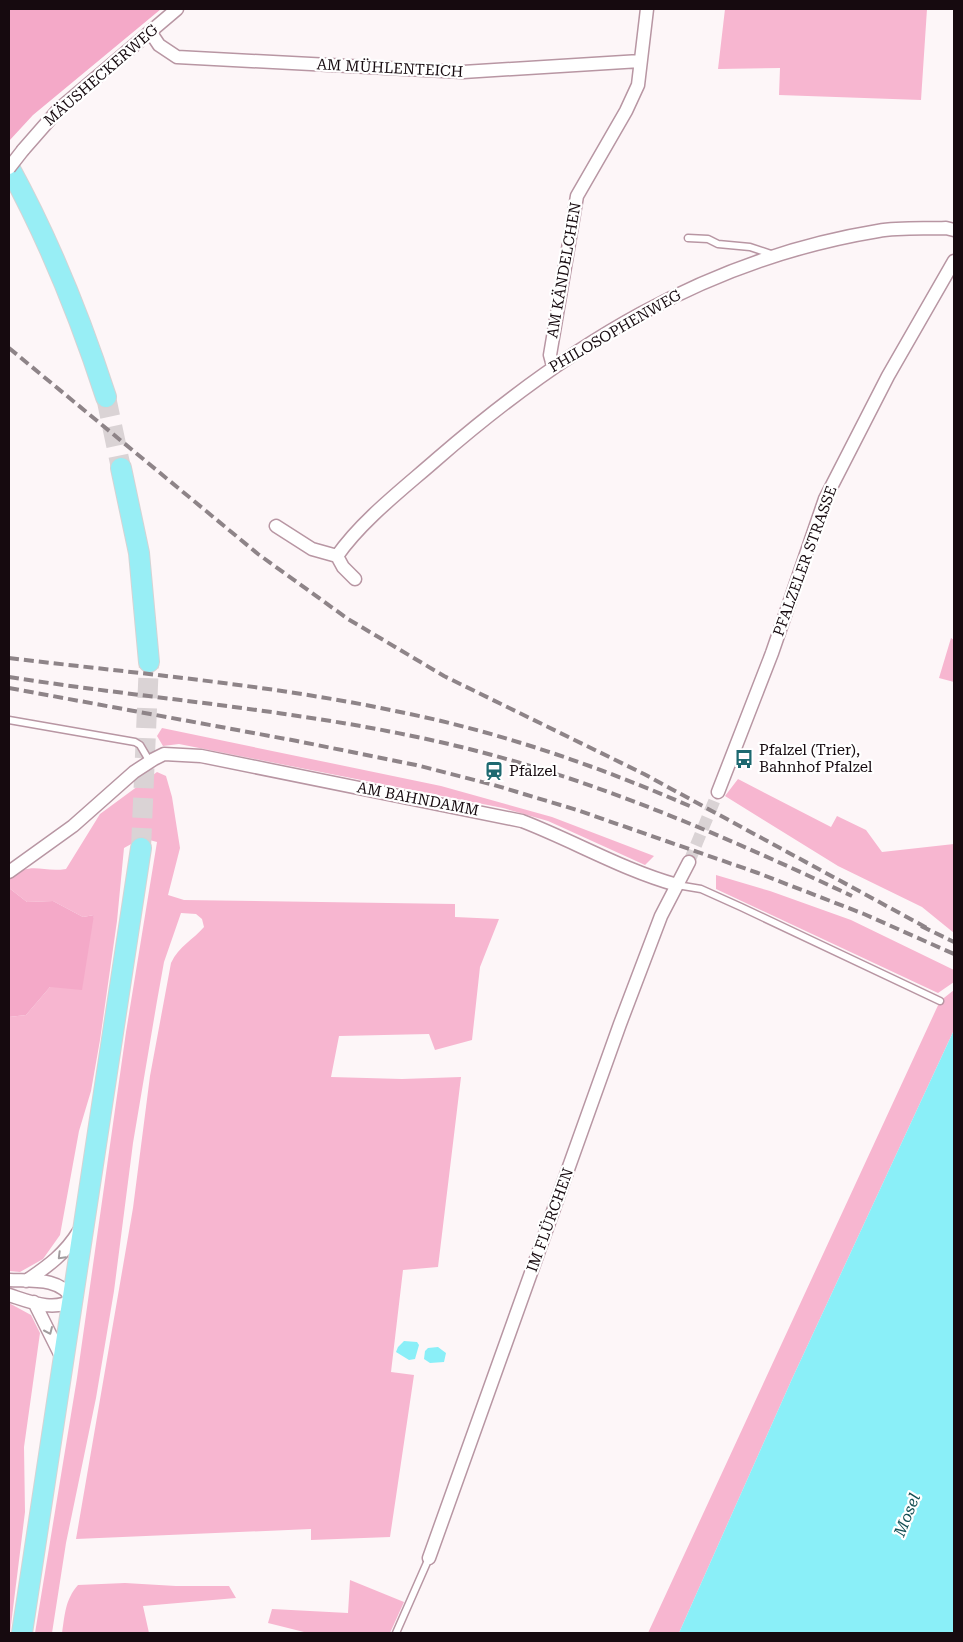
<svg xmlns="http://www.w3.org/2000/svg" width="963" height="1642" font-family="'Roboto Serif',serif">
<rect width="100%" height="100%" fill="#fdf6f8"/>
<path fill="#f7b6d0" d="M725,9H927L921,100L779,95L780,68L718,69Z
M951,638L954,640V682L939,678Z
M162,728L441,786L552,817L654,856L645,865L548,821L503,808L179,744L163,746L157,736Z
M157,772L166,776L172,797L180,848L168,895L184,900L455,904V917L499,919L480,967L472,1040L435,1050L429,1034L339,1036L331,1077L402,1079L461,1077L438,1267L403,1270L391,1372L414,1375L390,1537L311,1540V1529L76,1539L133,1208L150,1076L171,963C179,946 193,940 204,927L202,919L196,914L181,913L164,962L157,1001L133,1143L114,1291L96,1398L66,1543L52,1633H35L77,1378L126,1032L157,842L142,838L124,848L117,921L100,1040L91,1091L79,1131L60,1235L43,1259L20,1272L9,1271V1017L26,1015L50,987H72L94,915L83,917L53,901L27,902L9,888V879C31,860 41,873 66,869L100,814Z
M738,779L831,827L837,816L866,830L882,852L954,844V933L922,907L838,866L725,796Z
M716,875L770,891L851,920L954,970V982L938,993L716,889Z
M954,990V1030L792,1379L679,1633H648L940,1001Z
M9,1303L31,1315L40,1333L24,1447L25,1512L10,1633Z
M350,1580L404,1602L390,1633H308L268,1623L272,1609L348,1613Z
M125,1583L176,1586H229L236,1598L143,1606L149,1633H62C65,1614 65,1600 78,1585Z"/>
<path fill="#f4a9c8" d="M9,9H161L33,115L9,141Z
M9,888L27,902L53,901L83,917L94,915L82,990L50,987L26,1015L9,1017Z"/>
<path fill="#8aeff8" d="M954,1030V1633H679L792,1379Z
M404,1341L417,1342L419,1345L415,1359L409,1360L396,1352L398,1347Z
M438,1347L446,1353L444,1362L430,1363L424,1359L425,1351L428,1348Z"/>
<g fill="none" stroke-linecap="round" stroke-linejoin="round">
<path stroke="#dad3d5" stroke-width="12" stroke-dasharray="12 6" stroke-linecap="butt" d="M689,862L718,792"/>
<path stroke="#dad3d5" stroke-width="20" stroke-dasharray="20 10" stroke-linecap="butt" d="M106,397L121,468
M141,848L149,662"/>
<g stroke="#b896a3" stroke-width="9">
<path id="lane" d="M688,238L708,239L718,244L750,247L774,255
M9,720L135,742L140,745L150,762
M677,885L701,889L741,907L940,1001
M396,1633L429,1558"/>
</g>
<g stroke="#b896a3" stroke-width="15">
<path id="street" d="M151,33L159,45L177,57L463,72L640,61
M23,150L58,110L177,9
M553,366L550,355L577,196L626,111L638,85L647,9
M276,526L312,549L337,556L343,567L355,579
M337,556C362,520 404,488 437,459C567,346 706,259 878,231C900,227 924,229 946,228L954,230
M718,792L772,653L825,499L888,376L954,261
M9,872L73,826L134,772L154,759L164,754L201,756L522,821C574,841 623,870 677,885
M9,1280C32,1281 59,1277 73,1299C55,1313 28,1301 9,1295
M26,1281C48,1266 65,1254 79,1231
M34,1302L63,1360
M429,1558L620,1024L661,916L689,862"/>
</g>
<g stroke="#d5d3d4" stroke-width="22">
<path id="primary" d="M9,167C49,240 80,317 106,397
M121,468L139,553L149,662
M22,1633L141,848"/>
</g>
<use href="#lane" stroke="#fff" stroke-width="6"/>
<use href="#street" stroke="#fff" stroke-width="12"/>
<use href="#primary" stroke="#98eef5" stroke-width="20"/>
<path stroke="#8e8488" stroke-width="4" stroke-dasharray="10 5" stroke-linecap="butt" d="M9,348L258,554L348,619L444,676L644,774L927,928
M9,658C141,674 275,685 405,713C503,733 600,767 692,807
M9,677C169,702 334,712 492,755C615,788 737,842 852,896
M9,688L297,741L416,765L494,785L577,810L758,873L864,914L954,954
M921,926L954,942"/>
<g stroke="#b896a3" stroke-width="15" stroke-linecap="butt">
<path id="street-bridge" d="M9,168L23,150"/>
</g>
<use href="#street-bridge" stroke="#fff" stroke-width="12"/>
</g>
<defs><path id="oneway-chevron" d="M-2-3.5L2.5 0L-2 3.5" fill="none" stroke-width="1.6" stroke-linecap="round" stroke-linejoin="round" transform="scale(1.25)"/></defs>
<g stroke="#a29d9f">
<use href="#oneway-chevron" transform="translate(61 1256) rotate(135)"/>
<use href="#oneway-chevron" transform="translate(49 1331) rotate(66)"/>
</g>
<defs>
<g id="bus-bare" transform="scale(1.5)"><path d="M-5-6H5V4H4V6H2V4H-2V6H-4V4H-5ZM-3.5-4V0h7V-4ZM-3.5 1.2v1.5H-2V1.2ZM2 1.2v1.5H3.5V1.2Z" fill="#1d6970" stroke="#fff" stroke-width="2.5" paint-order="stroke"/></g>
<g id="station-bare" transform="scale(1.5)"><path d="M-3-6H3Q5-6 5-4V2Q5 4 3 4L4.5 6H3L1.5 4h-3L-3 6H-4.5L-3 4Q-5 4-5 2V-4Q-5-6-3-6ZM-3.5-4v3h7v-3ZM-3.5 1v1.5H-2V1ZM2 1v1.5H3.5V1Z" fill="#1d6970" stroke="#fff" stroke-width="2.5" paint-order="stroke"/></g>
</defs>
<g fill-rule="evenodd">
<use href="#bus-bare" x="744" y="759"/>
<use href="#station-bare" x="494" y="771"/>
</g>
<g text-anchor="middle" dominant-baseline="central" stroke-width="4.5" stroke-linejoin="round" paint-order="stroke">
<g font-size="15" fill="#160a0f" stroke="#fff">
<text transform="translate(390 68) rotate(3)">AM MÜHLENTEICH</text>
<text transform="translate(101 75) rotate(-41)">MÄUSHECKERWEG</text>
<text transform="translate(564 270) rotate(-80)">AM KÄNDELCHEN</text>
<text transform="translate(615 331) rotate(-30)">PHILOSOPHENWEG</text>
<text transform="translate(805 561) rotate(-70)">PFALZELER STRASSE</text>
<text transform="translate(418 799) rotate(11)">AM BAHNDAMM</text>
<text transform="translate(550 1220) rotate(-70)">IM FLÜRCHEN</text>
</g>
<g font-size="15" fill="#160a0f" stroke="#fff" text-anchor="start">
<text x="759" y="750">Pfalzel (Trier),<tspan x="759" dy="17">Bahnhof Pfalzel</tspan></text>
<text x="509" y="771">Pfalzel</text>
</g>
<g font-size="16" font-style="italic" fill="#155156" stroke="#fff">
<text transform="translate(907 1515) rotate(-68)">Mosel</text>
</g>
</g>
<rect width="963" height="1642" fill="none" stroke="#160a0f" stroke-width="20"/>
</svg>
